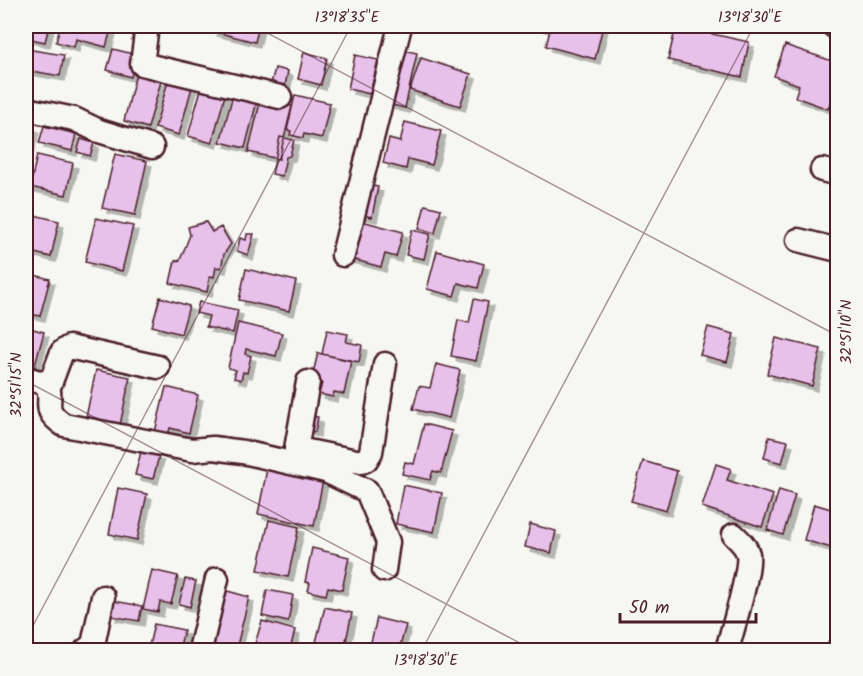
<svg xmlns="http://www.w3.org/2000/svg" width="863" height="676" font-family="Kalam,sans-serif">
<defs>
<filter id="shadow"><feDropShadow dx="5" dy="5" stdDeviation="0" flood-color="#0004"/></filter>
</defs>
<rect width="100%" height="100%" fill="#f6f6f2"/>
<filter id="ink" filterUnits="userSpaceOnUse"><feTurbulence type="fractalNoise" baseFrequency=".0167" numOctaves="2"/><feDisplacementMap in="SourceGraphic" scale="12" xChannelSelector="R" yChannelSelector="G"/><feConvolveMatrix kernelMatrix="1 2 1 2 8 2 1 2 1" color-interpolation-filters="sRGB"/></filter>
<g filter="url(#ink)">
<path fill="#e8c1ea" stroke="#4a1f2b" stroke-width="1.5" filter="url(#shadow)" d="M26,26H49L45,42L26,38Z
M60,26H112L106,47L76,39L74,47L56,42Z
M213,26H259L255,42L212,31Z
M537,26H603L595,59L546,46L550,30Z
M676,26L749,42L742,77L668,60Z
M785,45L838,63V80L828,109L795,97L799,85L774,76Z
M26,49L64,55L60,76L26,70Z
M113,49L137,55L131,77L107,70Z
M399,49L417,53L405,108L388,104Z
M304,52L327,58L321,85L298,79Z
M355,55L378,60L370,94L348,89Z
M421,58L471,74L460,106L410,90Z
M275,68L288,71L285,86L271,84Z
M136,74L161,81L148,128L124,121Z
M168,81L192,87L179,135L155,128Z
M201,89L225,95L212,143L188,136Z
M233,95L257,101L245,148L220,142Z
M295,95L330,103L322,138L304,134L303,138L290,135L291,131L287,130Z
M261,99L292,106L279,159L248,152Z
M405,122L441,131L432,165L408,159L406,169L383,163L389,139L400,142Z
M26,125L34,127L26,158Z
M44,126L76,134L72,151L39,143Z
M280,137L294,140L290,156L286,157L282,176L272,174Z
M81,139L94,143L90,156L77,152Z
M115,154L147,161L135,215L102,208Z
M37,155L73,163L66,195L30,187Z
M364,184L378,187L372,217L357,214Z
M425,205L441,209L435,233L419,229Z
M26,213L59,221L51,257L26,251Z
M96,218L133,226L122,271L85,262Z
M358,220L403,232L396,257L385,254L381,267L348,258Z
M206,222L212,232L221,227L231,244L224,254L221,268L216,267L214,277L210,276L207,292L170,283L175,261L180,260L190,235L188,227Z
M412,230L430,234L424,259L406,255Z
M247,234H254L248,255L237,251L240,238L246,240Z
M437,251L484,264L478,288L458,283L454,296L427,289Z
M246,269L296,281L289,311L239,300Z
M26,273L50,279L40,316L26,313Z
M160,297L189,306L181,334L152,326Z
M474,299L488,302L476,361L451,356L458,320L469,323Z
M199,302L238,310L233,333L206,327L209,316L196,313Z
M238,323L282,333L276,356L246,349L245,354L251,356L247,373L243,372L241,380L234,378L236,370L228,368Z
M26,327L44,332L34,369L26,367Z
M708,327L734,334L727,362L700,355Z
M327,330L348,334L346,342L362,345L359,362L322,354Z
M776,338L821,349L812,386L767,374Z
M318,353L351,361L344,394L334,392L333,397L319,394L322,383L311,381Z
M436,364L460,370L449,418L413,409L419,386L430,388Z
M96,370L130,377L119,430L85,422Z
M166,387L198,395L189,433L170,428L167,439L154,436Z
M307,415L318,417L315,432L304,430Z
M424,424L452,431L441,473L433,471L430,480L402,474L405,462L414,464Z
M769,437L788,441L782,463L764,458Z
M141,452L159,456L153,479L135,475Z
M643,461L677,471L666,511L631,501Z
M716,464L731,469L727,480L773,495L762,527L702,507Z
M267,469L323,480L314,526L258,514Z
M403,485L442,493L434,532L396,524Z
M118,488L147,494L137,540L109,534Z
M837,489H838V550L804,540L814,504L831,509Z
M779,490L795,495L783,535L767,530Z
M269,520L299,527L288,577L258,570Z
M530,524L556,531L551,553L525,547Z
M312,548L349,557L342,590L328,587L326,595L308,591L310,583L305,582Z
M152,570L178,576L171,604L160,602L158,612L143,609Z
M185,579L196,581L190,607L179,604Z
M224,590L249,597L236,650L210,644Z
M267,590L293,595L288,622L262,616Z
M114,601L142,606L139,621L111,616Z
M325,607L352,613L344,650H314Z
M377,618L406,625L399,650H369Z
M262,621L295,630L290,650H253Z
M154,624L184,630L179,650H148Z"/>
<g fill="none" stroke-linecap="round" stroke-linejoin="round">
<g stroke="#4a1f2b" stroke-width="27">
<path id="minor" d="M147,26L142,64L280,97
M834,26H838
M26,109L74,119L99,131L152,147
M822,170L838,174
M798,240L838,250
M343,255L400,26
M26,378L47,384C55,403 39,408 64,425L192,450L213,448L243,452L326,471L367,491L388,542L384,570
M49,387L62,352L69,347L158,367
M296,449L308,382
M303,450L361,462L366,460L371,452L385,364
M86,650L93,645L103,597
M200,650L217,579
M727,650C732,631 751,570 748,554C746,546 739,540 734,535"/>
</g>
<path stroke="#4a1f2b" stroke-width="3" stroke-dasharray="4.5 4.5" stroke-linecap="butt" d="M765,26H766"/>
<use href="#minor" stroke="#f6f6f2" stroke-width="22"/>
</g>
</g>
<path fill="none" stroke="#4a1f2b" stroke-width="1.5" stroke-opacity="0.45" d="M254,26L838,336M26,381L533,650M26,639L351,26M422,650L754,26M824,650L838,626"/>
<rect width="863" height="676" fill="none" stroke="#f6f6f2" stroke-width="66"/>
<path d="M620 613v9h136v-9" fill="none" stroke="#4a1f2b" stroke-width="3"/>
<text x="629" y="613" font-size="18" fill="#4a1f2b" stroke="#f6f6f2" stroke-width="4.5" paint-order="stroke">50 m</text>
<rect x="33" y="33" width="797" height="610" fill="none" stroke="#4a1f2b" stroke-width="2"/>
<g font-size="15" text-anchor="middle" fill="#4a1f2b">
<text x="347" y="22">13°18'35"E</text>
<text x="750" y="22">13°18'30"E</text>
<text transform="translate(846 332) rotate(-90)" y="5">32°51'10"N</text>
<text transform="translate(16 385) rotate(-90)" y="5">32°51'15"N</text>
<text x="426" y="665">13°18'30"E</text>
</g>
</svg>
